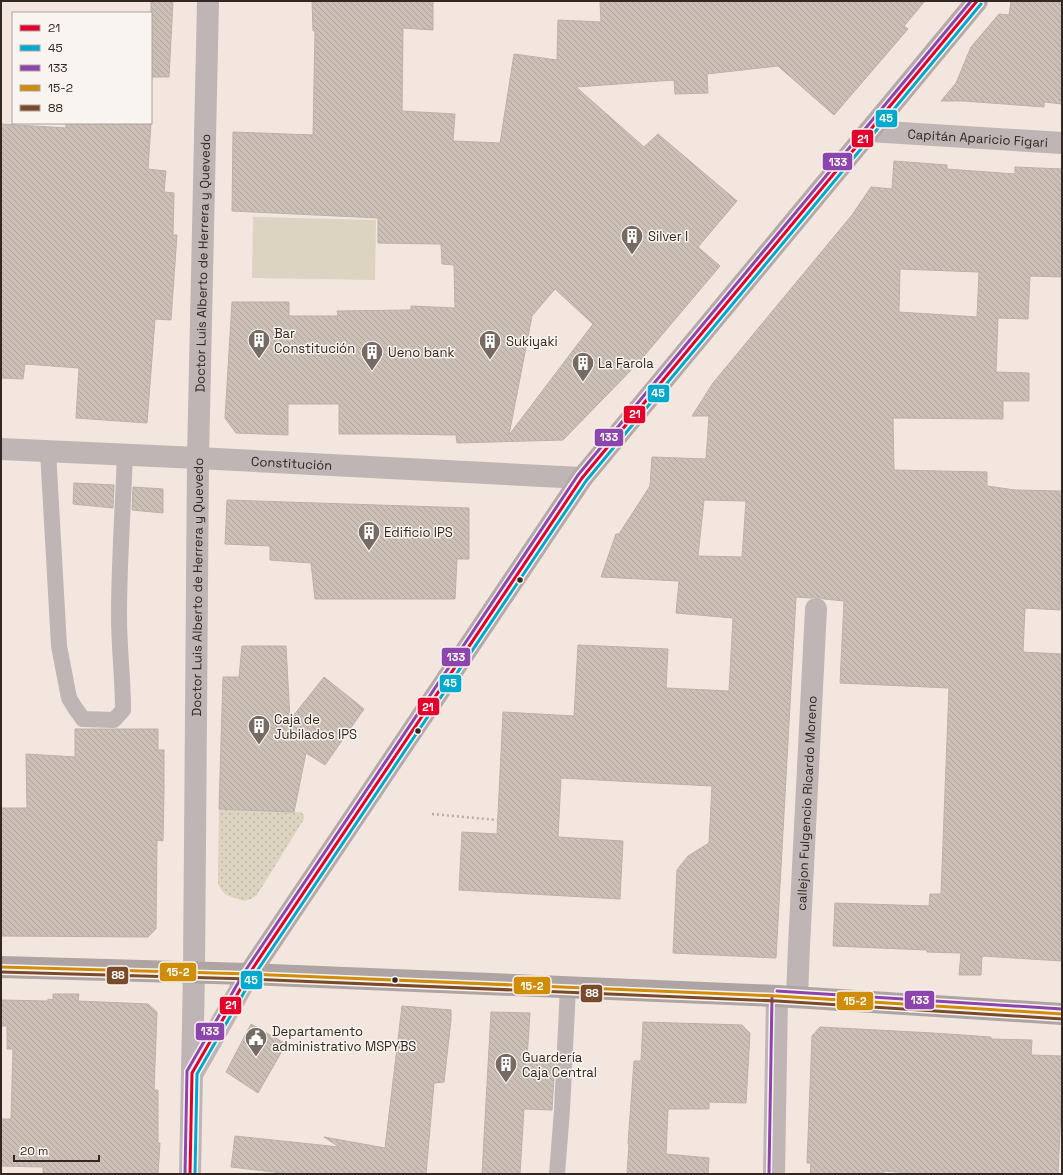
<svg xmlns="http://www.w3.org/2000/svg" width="1063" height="1175" font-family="'Space Grotesk',sans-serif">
<defs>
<pattern id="grass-dots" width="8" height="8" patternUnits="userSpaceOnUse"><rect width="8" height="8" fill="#dcd4c1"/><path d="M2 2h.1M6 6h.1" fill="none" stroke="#bdb6a6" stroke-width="1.8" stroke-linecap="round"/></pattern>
<pattern id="building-back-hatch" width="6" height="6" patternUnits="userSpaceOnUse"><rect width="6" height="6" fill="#ccc0b6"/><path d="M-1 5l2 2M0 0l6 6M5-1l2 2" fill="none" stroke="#b0a59c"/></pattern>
</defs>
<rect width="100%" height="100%" fill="#f3e6df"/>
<path fill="url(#grass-dots)" d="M219,809L301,812L304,815V819L257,895L251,899L244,901L226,895L222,891L218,884Z"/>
<path fill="#dcd4c1" d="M253,217L376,220L375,280L252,278Z"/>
<path fill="url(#building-back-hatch)" stroke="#bbb1aa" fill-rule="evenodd" d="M151,1H173L169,77H151Z
M312,1H433V30L403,28L402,111L455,114L453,141L500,143L514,54L557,60L558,20L601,22L600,1H925L904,26L908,29L834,115L778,66L707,74L708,93L675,94L674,80L576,87L644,147L658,134L737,201L698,247L720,266L639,362L563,440L457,443L456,435L402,434H339V404H288V435L236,433L225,418L232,302H289V316H338L337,311L411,310V306L455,308L454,265L442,264L441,244L378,243V218L232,211L233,132L313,135L315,31H313ZM555,289L593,324L509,435L532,316Z
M1011,1H1062V104L1044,102V107L964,101H941L956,83L971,47L999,14L1009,15Z
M66,123H151L148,169L166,171L164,192L174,193L173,235H177L171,320L155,319L147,423L76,418L79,368L25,364L23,379L1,378V124L66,128Z
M894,161L947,165V169L1015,174V167L1062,169V277L1030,276L1028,319L998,318L996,372L1029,373V401H1003V419L893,418L894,470L987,472V486L1015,490L1062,491V587H1061L1060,610L1025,608L1023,652L1062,654V961L982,956L981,975H959L961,953L927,952V950L833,946L835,903L929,906L930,894H941L949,688L840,683L844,601L824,599L817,597L810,598L796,597L776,958L673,953L677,870L688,856L709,843L712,786L561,778L558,837L623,841L620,899L459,890L462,832L497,834L503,712L574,716L578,645L668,649L666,688L729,691L733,618L676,613L679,581L601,577L616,534H619L650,486L652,457L706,459L709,416H692L713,383L852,215L871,187L892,189ZM900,269L979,272L977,317L899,312ZM704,500L746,501L742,557L698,556Z
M74,483L114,485L113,508L73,504Z
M133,487L163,489V513L132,510Z
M227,500L469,508V559H457L455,599H315L311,563L270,560V546L225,544Z
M242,646H286L290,720L324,677L364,709L325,765L306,753L294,812L219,809L223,677H239Z
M75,729H158V750H164V789L163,841L157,840L156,929L148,937L1,936V808H27L26,754L75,757Z
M53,994H79L78,1001L148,1004L157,1012L154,1090H158V1143H160L158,1174H43V1167L1,1166V1119H11L13,1049H7V1026H1V1000L48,1001V999L53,1000Z
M402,1006L451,1010V1020L444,1082L434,1083L426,1174H290L231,1167L235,1136L339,1147L324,1137L385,1148Z
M491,1012L530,1013L527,1059L555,1060L552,1110L524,1109L520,1174H482Z
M643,1022L742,1025L750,1033L746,1103L709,1102V1109H668L666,1154L709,1158L708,1174H627L629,1144H628L634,1061H641Z
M251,1024L286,1044L258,1093L226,1072Z
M820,1027L933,1033L991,1037V1039L1032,1040L1031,1055L1062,1056V1087L1058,1174H920L884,1171V1174H810L811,1163H807L812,1036Z"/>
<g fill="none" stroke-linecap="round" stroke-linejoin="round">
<path stroke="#b6adab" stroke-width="2.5" stroke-dasharray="2 3" stroke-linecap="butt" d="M432,814L497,820"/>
<path stroke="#beb5b4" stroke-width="16" d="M48,451L59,646L69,698L75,708L83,719L114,720L123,710C123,679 119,647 119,616C119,562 123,508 125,454
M557,1174L562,1110L568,987"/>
<g stroke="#beb5b4" stroke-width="22">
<path id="s1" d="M869,131L1062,143"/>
<path id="s2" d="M1,449L198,458L582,478"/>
<path id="s3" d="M797,997L799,946L816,609"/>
<path d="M774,1174L777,996"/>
</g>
<g stroke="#beb5b4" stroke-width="22">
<path d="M194,1071L249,974"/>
<path id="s4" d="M190,1174L194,972L198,458L208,1"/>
</g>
<path stroke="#b5aaa9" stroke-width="22" d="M249,974L582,478L977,1"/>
<path stroke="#aea4a3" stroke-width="22" d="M1,967L249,974L777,996L1062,1014"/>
<g stroke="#faf4f1" stroke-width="6">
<path id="bus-1" d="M190,1174L192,1073L249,974L582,478L977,1"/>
</g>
<g stroke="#faf4f1" stroke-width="6">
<path id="bus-2" d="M195,1174L197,1074L253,977L586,481L981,4"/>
</g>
<g stroke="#faf4f1" stroke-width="6">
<path id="bus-3" d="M777,991L1062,1009
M185,1174L187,1071L245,971L578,475L971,1
M769,1174L772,996"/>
</g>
<g stroke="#faf4f1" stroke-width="6">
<path id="bus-4" d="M1,967L249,974L777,996L1062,1014"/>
</g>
<g stroke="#faf4f1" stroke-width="6">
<path id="bus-5" d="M1,972L249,979L777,1001L1062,1019"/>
</g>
<use href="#bus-1" stroke="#e4002b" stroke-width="3"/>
<use href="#bus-2" stroke="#00a9ce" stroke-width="3"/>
<use href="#bus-3" stroke="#8e44ad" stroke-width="3"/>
<use href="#bus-4" stroke="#d08d07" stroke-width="3"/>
<use href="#bus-5" stroke="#7a4b2a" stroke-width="3"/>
</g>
<defs>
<g id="building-pin" transform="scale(1.15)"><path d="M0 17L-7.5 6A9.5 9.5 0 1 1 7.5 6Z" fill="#766a64" stroke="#faf4f1"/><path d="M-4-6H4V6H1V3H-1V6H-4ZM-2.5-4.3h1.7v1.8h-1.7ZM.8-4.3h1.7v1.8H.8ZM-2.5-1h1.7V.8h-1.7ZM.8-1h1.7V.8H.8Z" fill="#fff"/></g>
<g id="civic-pin" transform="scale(1.15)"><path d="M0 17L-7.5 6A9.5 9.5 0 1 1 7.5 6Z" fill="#766a64" stroke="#faf4f1"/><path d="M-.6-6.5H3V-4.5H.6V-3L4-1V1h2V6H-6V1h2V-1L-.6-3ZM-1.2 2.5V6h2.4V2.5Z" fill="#fff"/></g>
</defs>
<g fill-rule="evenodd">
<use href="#building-pin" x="632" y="236"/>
<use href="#building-pin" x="259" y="340"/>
<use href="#building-pin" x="490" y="341"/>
<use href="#building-pin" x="372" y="352"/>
<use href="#building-pin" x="583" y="363"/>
<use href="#building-pin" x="369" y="532"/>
<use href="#building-pin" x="259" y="726"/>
<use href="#civic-pin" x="256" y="1038"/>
<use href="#building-pin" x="506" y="1064"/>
</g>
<g fill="#322722" stroke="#faf4f1" stroke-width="1.5">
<circle cx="520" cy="580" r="3.5"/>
<circle cx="418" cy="731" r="3.5"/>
<circle cx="395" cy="980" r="3.5"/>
</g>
<g text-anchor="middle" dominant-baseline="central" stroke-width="3" stroke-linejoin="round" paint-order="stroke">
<g font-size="13" fill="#322722" stroke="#faf4f1">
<text stroke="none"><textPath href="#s1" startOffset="109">Capitán Aparicio Figari</textPath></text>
<text stroke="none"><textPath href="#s4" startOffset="911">Doctor Luis Alberto de Herrera y Quevedo</textPath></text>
<text stroke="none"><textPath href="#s2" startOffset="291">Constitución</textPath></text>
<text stroke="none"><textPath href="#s4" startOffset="587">Doctor Luis Alberto de Herrera y Quevedo</textPath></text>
<text stroke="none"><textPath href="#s3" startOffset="194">callejon Fulgencio Ricardo Moreno</textPath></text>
</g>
<g font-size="13" fill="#322722" stroke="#faf4f1" text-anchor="start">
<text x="648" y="236">Silver I</text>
<text x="274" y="333">Bar<tspan x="274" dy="15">Constitución</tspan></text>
<text x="506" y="341">Sukiyaki</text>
<text x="388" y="352">Ueno bank</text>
<text x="598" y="363">La Farola</text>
<text x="384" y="532">Edificio IPS</text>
<text x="274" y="719">Caja de<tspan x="274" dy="15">Jubilados IPS</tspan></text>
<text x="272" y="1031">Departamento<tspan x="272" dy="15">administrativo MSPYBS</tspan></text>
<text x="522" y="1057">Guardería<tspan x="522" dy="15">Caja Central</tspan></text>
</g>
</g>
<g stroke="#faf4f1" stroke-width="1.5">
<rect x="875" y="109" width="23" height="19" rx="4" fill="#00a9ce"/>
<rect x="851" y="129" width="23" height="19" rx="4" fill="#e4002b"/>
<rect x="822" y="152" width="31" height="19" rx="4" fill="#8e44ad"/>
<rect x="647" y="384" width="23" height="19" rx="4" fill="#00a9ce"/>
<rect x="623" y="405" width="23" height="19" rx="4" fill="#e4002b"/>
<rect x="594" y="428" width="30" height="19" rx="4" fill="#8e44ad"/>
<rect x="441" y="647" width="30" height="20" rx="4" fill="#8e44ad"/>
<rect x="439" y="674" width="23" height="19" rx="4" fill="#00a9ce"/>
<rect x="417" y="697" width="23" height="19" rx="4" fill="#e4002b"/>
<rect x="159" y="962" width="38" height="20" rx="4" fill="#d08d07"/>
<rect x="106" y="966" width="23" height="19" rx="4" fill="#7a4b2a"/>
<rect x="240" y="970" width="23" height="20" rx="4" fill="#00a9ce"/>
<rect x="513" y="976" width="38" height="19" rx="4" fill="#d08d07"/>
<rect x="580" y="984" width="23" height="19" rx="4" fill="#7a4b2a"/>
<rect x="904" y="990" width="31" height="20" rx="4" fill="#8e44ad"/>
<rect x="836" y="991" width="38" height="20" rx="4" fill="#d08d07"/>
<rect x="219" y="996" width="23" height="19" rx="4" fill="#e4002b"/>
<rect x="195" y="1022" width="30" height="19" rx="4" fill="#8e44ad"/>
</g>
<g font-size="11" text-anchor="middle" font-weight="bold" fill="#fff">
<text x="886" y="122">45</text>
<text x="863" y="143">21</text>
<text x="838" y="166">133</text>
<text x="658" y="397">45</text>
<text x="635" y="418">21</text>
<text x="609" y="441">133</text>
<text x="456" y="661">133</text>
<text x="450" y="687">45</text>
<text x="428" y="711">21</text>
<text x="178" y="976">15-2</text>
<text x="118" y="979">88</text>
<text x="251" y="984">45</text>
<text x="532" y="990">15-2</text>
<text x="592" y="997">88</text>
<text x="920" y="1004">133</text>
<text x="855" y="1005">15-2</text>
<text x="231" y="1009">21</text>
<text x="210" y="1035">133</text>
</g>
<rect width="1063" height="1175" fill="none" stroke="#322722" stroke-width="4"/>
<rect x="12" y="12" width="140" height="112" fill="#faf4f1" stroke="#aaa29e"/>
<rect x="20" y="25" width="20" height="6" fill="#e4002b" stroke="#aaa29e"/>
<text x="48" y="32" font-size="12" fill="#322722">21</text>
<rect x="20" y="45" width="20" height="6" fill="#00a9ce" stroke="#aaa29e"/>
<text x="48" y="52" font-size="12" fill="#322722">45</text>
<rect x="20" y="65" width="20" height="6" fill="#8e44ad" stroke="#aaa29e"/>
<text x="48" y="72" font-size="12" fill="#322722">133</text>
<rect x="20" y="85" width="20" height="6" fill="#d08d07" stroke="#aaa29e"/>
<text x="48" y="92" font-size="12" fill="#322722">15-2</text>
<rect x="20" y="105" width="20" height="6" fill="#7a4b2a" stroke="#aaa29e"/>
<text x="48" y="112" font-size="12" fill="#322722">88</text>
<path d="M14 1155v6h85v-6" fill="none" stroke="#322722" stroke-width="2"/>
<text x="20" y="1155" font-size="12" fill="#322722" stroke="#faf4f1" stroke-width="3" paint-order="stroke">20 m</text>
</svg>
